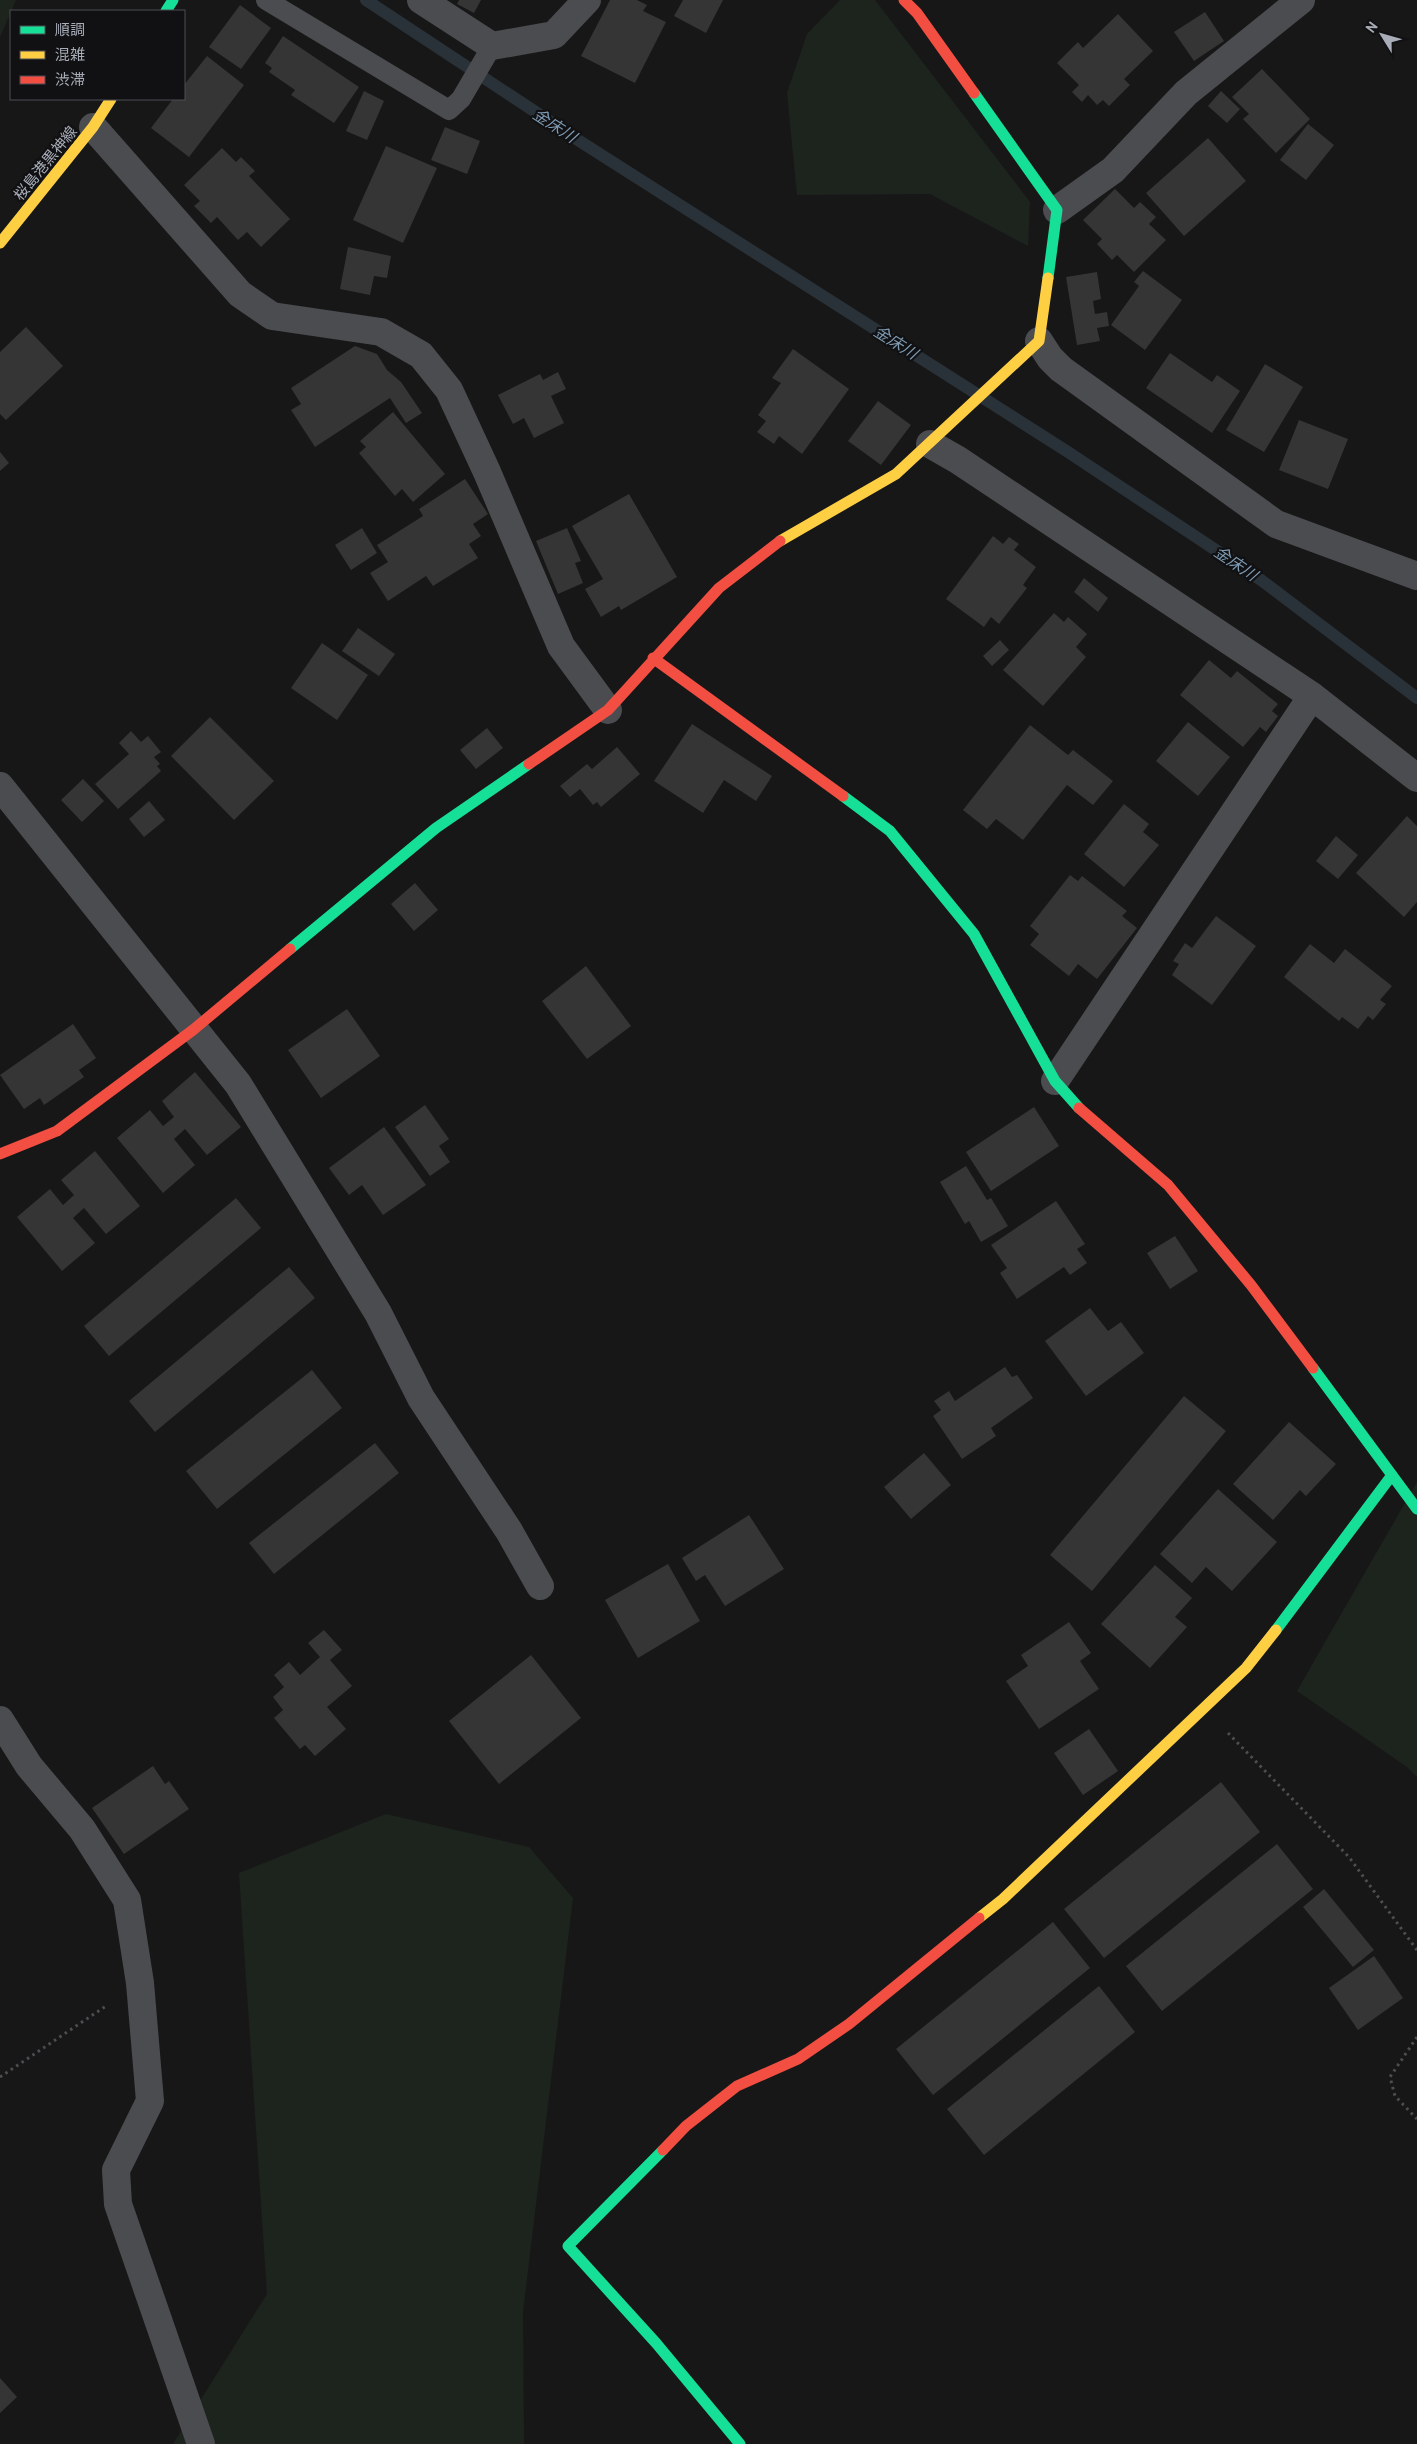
<svg xmlns="http://www.w3.org/2000/svg" width="1417" height="2444" font-family="'PT Sans','Noto Sans JP',sans-serif">
<rect width="100%" height="100%" fill="#171717"/>
<path fill="#1d241e" d="M0,0H16L0,37Z
M840,0H875L1030,202L1028,246L930,194L797,195L787,93L807,34Z
M1417,1482V1777L1407,1767L1297,1691Z
M386,1814L529,1847L573,1898L523,2312L524,2444H173L267,2294L239,1873Z"/>
<g fill="none" stroke-linecap="round" stroke-linejoin="round">
<path stroke="#2a3239" stroke-width="12" d="M366,0L581,142L1068,452L1261,580L1417,698"/>
</g>
<path fill="#353536" d="M459,0H481L474,13L457,4Z
M610,0H637L647,5L643,11L666,22L635,83L581,56Z
M683,0H723L706,33L674,16Z
M240,5L271,28L241,69L209,47Z
M1205,12L1224,41L1194,61L1174,32Z
M1118,14L1153,51L1124,79L1130,85L1109,106L1103,100L1097,105L1088,95L1082,102L1072,92L1079,85L1057,63L1078,42L1083,48Z
M283,36L359,87L334,123L291,95L295,90L269,72L272,68L265,63Z
M207,56L244,85L189,157L151,128L173,99H184V85Z
M1262,69L1310,119L1276,153L1243,119L1249,114L1232,97Z
M364,91L384,101L367,140L346,131Z
M1221,91L1240,109L1227,123L1208,106Z
M1308,124L1334,145L1306,180L1280,160Z
M445,127L480,141L467,174L431,160Z
M1208,138L1246,181L1184,236L1146,193Z
M386,146L437,168L403,243L353,220Z
M222,148L236,162L241,157L255,171L249,176L290,219L261,247L247,232L238,240L217,217L211,223L194,206L200,201L184,185Z
M1115,189L1134,208L1140,202L1156,217L1149,224L1166,240L1134,272L1117,255L1112,260L1097,244L1102,239L1083,220Z
M348,247L391,256L387,278L374,276L370,295L340,289Z
M1143,271L1182,300L1145,350L1111,325L1139,286L1134,282Z
M1097,272L1101,299L1093,301L1095,314L1107,312L1109,326L1097,328L1100,341L1077,345L1066,277Z
M26,327L63,366L6,420L0,414V352Z
M355,346L377,354L387,370L401,382L422,413L406,423L390,398L315,447L291,410L301,404L291,388Z
M793,349L849,389L802,454L779,436L774,444L757,432L766,421L758,415L781,383L772,378Z
M1170,353L1212,382L1217,375L1240,391L1212,433L1146,388Z
M1265,364L1303,387L1264,452L1226,430Z
M558,372L566,389L551,396L564,423L534,438L524,418L513,424L498,395L540,374L543,380Z
M878,401L911,425L881,465L848,441Z
M393,412L445,474L413,502L402,489L395,496L359,453L366,447L360,441Z
M1299,420L1348,439L1328,489L1279,470Z
M0,452L9,463L0,471Z
M465,479L488,514L473,524L481,536L469,544L478,558L433,586L426,576L388,601L370,573L388,562L377,545L423,516L419,509Z
M629,494L677,577L621,610L619,606L601,617L585,589L603,579L572,526Z
M362,528L377,553L351,570L335,545Z
M567,528L581,561L575,563L583,583L558,594L536,541Z
M993,536L1003,544L1009,537L1019,544L1014,550L1036,567L1023,585L1027,588L999,624L991,617L984,627L946,599Z
M1084,578L1108,598L1098,612L1074,592Z
M1054,613L1064,622L1068,617L1087,634L1076,647L1086,657L1043,706L1003,670Z
M358,628L395,654L379,676L342,651Z
M1000,640L1009,650L992,666L983,656Z
M322,643L368,675L337,720L291,688Z
M1209,660L1231,678L1237,671L1278,704L1272,711L1278,716L1266,732L1260,727L1243,747L1180,695Z
M210,717L274,781L234,820L171,756Z
M1188,722L1230,757L1198,796L1156,761Z
M692,724L772,776L756,801L724,780L703,813L654,781Z
M1030,725L1068,755L1073,750L1113,781L1093,805L1067,785L1023,840L996,819L987,829L963,810Z
M487,728L503,748L476,769L460,750Z
M131,731L141,742L148,736L161,752L154,757L160,764L157,766L161,771L118,809L95,784L129,754L119,743Z
M617,747L640,774L601,807L597,802L593,805L580,789L570,797L560,786L587,764L592,769Z
M83,779L104,801L82,822L61,800Z
M149,801L165,820L144,837L129,819Z
M1124,804L1149,824L1143,832L1159,845L1124,887L1084,854Z
M1407,816L1417,826V902L1404,917L1356,873Z
M1336,836L1358,855L1338,879L1316,861Z
M1070,875L1078,881L1082,876L1127,911L1122,916L1137,928L1097,979L1078,964L1069,976L1030,945L1039,934L1030,926Z
M415,883L438,910L414,931L391,904Z
M1216,916L1256,946L1212,1005L1172,975L1179,964L1173,961L1185,943L1192,948Z
M1310,944L1334,963L1345,949L1392,986L1380,1000L1386,1004L1373,1020L1368,1016L1358,1029L1342,1017L1339,1021L1284,977Z
M586,966L631,1026L587,1059L542,1001Z
M347,1009L380,1056L321,1098L288,1050Z
M73,1024L96,1058L79,1070L84,1077L44,1105L40,1098L24,1109L0,1075Z
M195,1072L241,1127L207,1155L185,1129L174,1139L195,1165L163,1193L117,1138L150,1110L163,1126L174,1117L162,1101Z
M425,1105L449,1139L439,1146L450,1162L430,1176L395,1127Z
M1034,1107L1059,1146L991,1191L966,1152Z
M384,1127L426,1185L383,1215L362,1185L349,1195L329,1168Z
M95,1151L140,1206L106,1234L84,1208L73,1218L95,1243L62,1271L17,1217L50,1189L63,1205L74,1195L61,1180Z
M966,1166L987,1200L991,1198L1008,1226L981,1242L969,1221L965,1224L940,1182Z
M236,1198L261,1228L109,1356L84,1326Z
M1056,1201L1085,1244L1077,1249L1087,1263L1070,1275L1064,1267L1017,1299L1000,1273L1007,1268L991,1245Z
M1175,1236L1198,1271L1170,1289L1147,1253Z
M289,1267L315,1298L155,1432L129,1401Z
M1090,1308L1108,1331L1121,1322L1144,1353L1086,1396L1045,1341Z
M1005,1367L1012,1377L1017,1375L1033,1398L991,1428L996,1436L962,1459L933,1416L941,1410L934,1401L949,1391L955,1401Z
M312,1370L342,1408L217,1509L186,1471Z
M1184,1396L1226,1431L1092,1591L1050,1555Z
M1289,1422L1336,1464L1306,1496L1300,1490L1273,1520L1233,1484Z
M375,1443L399,1473L274,1574L249,1543Z
M924,1453L951,1485L911,1519L884,1487Z
M1218,1489L1277,1542L1232,1591L1206,1567L1192,1583L1160,1554Z
M749,1515L784,1569L725,1606L705,1575L696,1581L682,1558Z
M668,1564L700,1621L638,1658L605,1600Z
M1155,1565L1192,1598L1175,1617L1187,1627L1150,1668L1101,1624Z
M1069,1622L1091,1653L1080,1661L1099,1689L1039,1729L1006,1681L1028,1666L1021,1655Z
M324,1630L342,1650L330,1660L352,1686L327,1707L346,1729L315,1756L305,1745L300,1749L274,1718L283,1710L273,1697L284,1687L274,1675L289,1662L300,1675L320,1657L308,1643Z
M531,1655L581,1718L499,1784L449,1721Z
M1089,1729L1118,1771L1083,1795L1054,1753Z
M153,1766L165,1784L169,1781L189,1809L124,1854L92,1808Z
M1221,1782L1260,1832L1104,1958L1064,1909Z
M1277,1844L1313,1889L1162,2011L1126,1966Z
M1324,1889L1374,1950L1353,1967L1303,1907Z
M1053,1922L1090,1968L933,2095L896,2049Z
M1374,1956L1403,1998L1358,2030L1329,1988Z
M1099,1986L1135,2032L984,2155L947,2109Z
M0,2378L17,2397L0,2413Z"/>
<g fill="none" stroke-linecap="round" stroke-linejoin="round">
<path stroke="#4d4e52" stroke-width="3" stroke-dasharray="2.5 4" stroke-linecap="butt" d="M1228,1733L1349,1857L1417,1950
M1417,2037L1390,2077L1395,2096L1417,2119
M0,2077L106,2006"/>
<path stroke="#4b4c50" stroke-width="20" d="M266,0L449,110L461,99L492,46"/>
<path stroke="#4b4c50" stroke-width="28" d="M421,0L492,46L554,35L587,0
M93,127L240,294L272,316L381,332L421,355L449,390L487,472L561,646L608,710
M1057,210L1113,170L1186,93L1301,0
M1039,341L1050,358L1061,369L1276,524L1417,576
M930,444L958,460L1312,696L1417,778
M0,786L238,1084L378,1313L421,1398L509,1531L540,1586
M1055,1081L1312,696
M0,1720L29,1766L82,1829L127,1900L140,1983L150,2101L116,2170L118,2204L201,2444"/>
<path stroke="#16e098" stroke-width="11" d="M166,11L173,0
M974,93L1057,210L1048,278
M843,796L890,831L974,934L1055,1081L1079,1108
M290,949L436,828L529,764
M1313,1368L1417,1509
M1276,1630L1392,1475
M663,2150L568,2246L656,2343L740,2444"/>
<path stroke="#ffcf43" stroke-width="11" d="M0,243L93,127L111,99
M780,541L896,474L1039,341L1048,278
M979,1918L1003,1899L1246,1668L1276,1630"/>
<path stroke="#f24e42" stroke-width="11" d="M904,0L917,13L974,93
M653,658L843,796
M529,764L608,710L719,588L780,541
M1079,1108L1168,1185L1251,1285L1313,1368
M0,1154L57,1131L193,1030L290,949
M663,2150L686,2126L737,2086L798,2059L849,2024L979,1918"/>
</g>
<g text-anchor="middle" dominant-baseline="central" stroke-width="4.5" stroke-linejoin="round" paint-order="stroke">
<g font-size="15" fill="#a8adb8" stroke="#111113">
<text transform="translate(45 163) rotate(-51)">桜島港黒神線</text>
</g>
<g font-size="16" font-style="italic" fill="#7f9bb3" stroke="#111113">
<text transform="translate(555 125) rotate(33)">金床川</text>
<text transform="translate(896 342) rotate(32)">金床川</text>
<text transform="translate(1236 563) rotate(34)">金床川</text>
</g>
</g>
<rect x="10" y="10" width="175" height="90" fill="#111113" stroke="#4d4f55"/>
<rect x="20" y="26" width="25" height="8" fill="#16e098" stroke="#4d4f55"/>
<text x="55" y="35" font-size="15" fill="#a8adb8">順調</text>
<rect x="20" y="51" width="25" height="8" fill="#ffcf43" stroke="#4d4f55"/>
<text x="55" y="60" font-size="15" fill="#a8adb8">混雑</text>
<rect x="20" y="76" width="25" height="8" fill="#f24e42" stroke="#4d4f55"/>
<text x="55" y="85" font-size="15" fill="#a8adb8">渋滞</text>
<g transform="translate(1382 35) rotate(307)" stroke="#111113" stroke-width="4" paint-order="stroke">
<path d="M0-4L9 19L0 12L-9 19Z" fill="#a8adb8"/>
<text y="-8" font-size="14" font-weight="bold" text-anchor="middle" fill="#a8adb8">N</text>
</g>
</svg>
